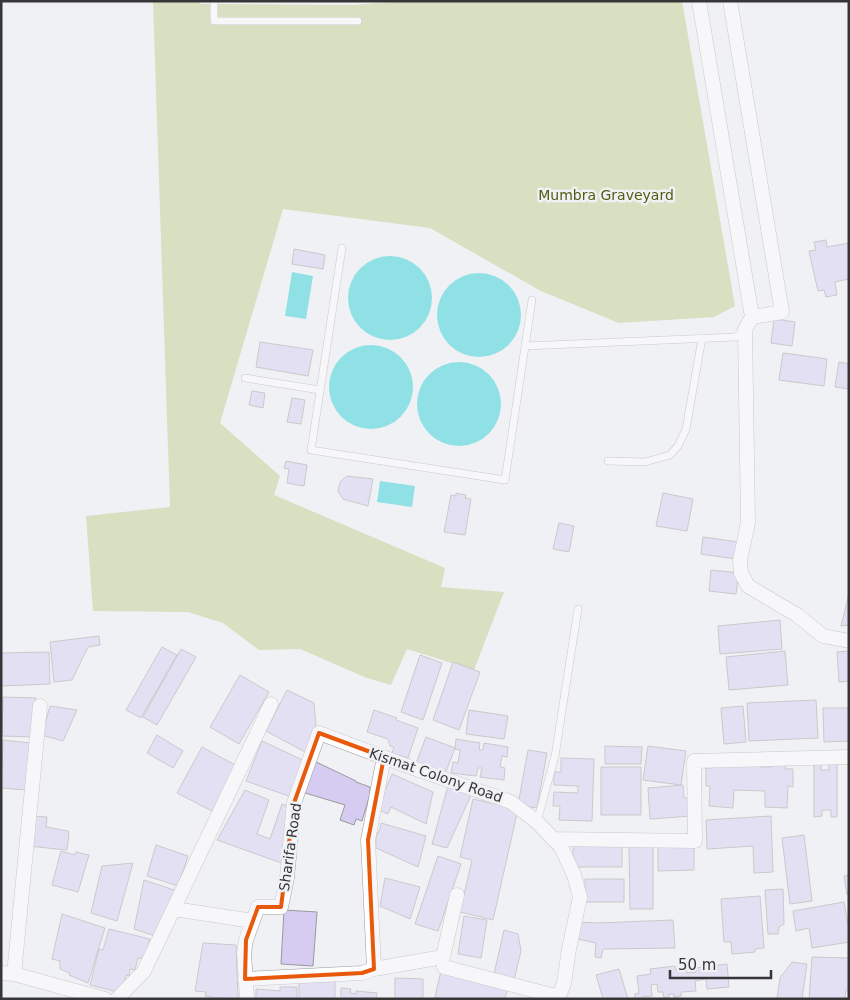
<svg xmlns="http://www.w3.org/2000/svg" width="850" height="1000" font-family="'DejaVu Sans',sans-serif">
<rect width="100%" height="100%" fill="#f0f1f4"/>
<path fill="#bdc984" d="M153,1H199L201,4L353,5L405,1H682L735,306L714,317L619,323L541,291L430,228L283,209L220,423L280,476L274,495L445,568L441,587L504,592L474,670L407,649L391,685L367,678L300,649L259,650L223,623L188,612L93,611L86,516L170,507Z"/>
<path fill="#19ced5" d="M348 298a42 42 0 1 1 84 0a42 42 0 1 1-84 0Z
M292,272L313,276L306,319L285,316Z
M437 315a42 42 0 1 1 84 0a42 42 0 1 1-84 0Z
M329 387a42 42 0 1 1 84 0a42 42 0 1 1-84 0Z
M417 404a42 42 0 1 1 84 0a42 42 0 1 1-84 0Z
M380,481L415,486L412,507L377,502Z"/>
<path fill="#d6ccf1" stroke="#9a999c" d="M826,240L827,247L849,243V279L835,282L837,295L826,297L824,290L818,291L809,251L816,250L814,242Z
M294,249L325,255L323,269L292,264Z
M774,319L795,322L792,346L771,343Z
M260,342L313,350L308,376L256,367Z
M783,353L827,359L824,386L779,380Z
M839,362L849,364V389L835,387Z
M252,391L265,393L263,408L249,405Z
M292,398L305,400L301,424L287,422Z
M286,461L307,465L304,486L287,483L289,469L284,468Z
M347,476L373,479L368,506L343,499L338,491L340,482Z
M456,493L466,495L465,498L471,499L465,535L444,532L451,495L456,496Z
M663,493L693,499L687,531L656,526Z
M559,523L574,526L569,552L553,549Z
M703,537L739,542L736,559L701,554Z
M711,570L739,573L736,594L709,591Z
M849,594V625L841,626Z
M780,620L782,649L720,654L718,626Z
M99,636L100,645L88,647L72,680L54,682L50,642Z
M162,647L177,655L141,718L126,710Z
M181,649L196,657L157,725L143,717Z
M785,651L788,685L729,690L726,657Z
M849,651V681L839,682L837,652Z
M49,652L50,684L1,686V653Z
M420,655L442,663L423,720L401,712Z
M453,662L480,672L459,730L433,720Z
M240,675L269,692L239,744L210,727Z
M287,690L314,703L316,726L309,740L307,753L266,731Z
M3,697L36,698L35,737L2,736Z
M816,700L818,738L749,741L747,703Z
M50,706L77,710L63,741L42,735Z
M743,706L746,742L724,744L721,708Z
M823,708H849V741L824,742Z
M374,710L397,718L396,720L418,728L408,758L392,753L394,747L390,746L388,739L367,732Z
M469,710L508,716L504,739L466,734Z
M157,735L183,751L173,768L147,753Z
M426,737L455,748L444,777L415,766Z
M456,739L480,743L479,750H483L484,743L508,747L507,757L502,756L500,767L505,768L504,780L480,777L482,768H478L476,776L451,773L453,762L458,763L460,750L455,749Z
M3,740L31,743L26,790L1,788Z
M262,741L307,762L294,798L246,781Z
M605,746L642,747L641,764H605Z
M648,746L686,751L681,785L643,780Z
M202,747L237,766L212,811L177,793Z
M528,750L547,753L537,808L518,805Z
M561,758L594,759L592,821L559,820L560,806H553L554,792L578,793V786L554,785V772H561Z
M312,760L356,781V782L370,787V794L362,821L356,819L354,825L340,820L345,805L302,792Z
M713,761H761L760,767H771V761H786L785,769H793V787L788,786L787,808L765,807V791L734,790L733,808L709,806L710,786H706V768H713Z
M814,763H821V770H829V763H837V817H831V810H822V816L814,817Z
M601,767H641V815H601Z
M392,774L433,792L426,824L391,807L388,814L377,809Z
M449,782L472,793L447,848L432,844Z
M683,785L684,798H691L692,816L650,819L648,788Z
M245,790L269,800L257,834L270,839L282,804L293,808L287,865L217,840Z
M473,799L518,809L493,920L460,912L472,860L460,857Z
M31,816L47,817L46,827L68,831L69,834L67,850L28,846Z
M771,816L773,872L754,873L753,846L707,849L706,820Z
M381,823L426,836L418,867L376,848V836L380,829Z
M804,835L812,901L790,904L782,838Z
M622,843V867H573V844Z
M156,845L188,856L178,886L147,876Z
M694,845V870L658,871V846Z
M629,846H653V909H630Z
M61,851L75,855L76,852L89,855L78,892L52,885Z
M438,856L461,864L438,931L415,924Z
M133,863L117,921L91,913L102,866Z
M849,875V894L847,895L844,876Z
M385,878L420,887L410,919L380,906Z
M585,879H624V902H585Z
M144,880L177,891L158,937L134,929Z
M783,889L784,924L779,927L778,934H768L765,890Z
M760,896L764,948L755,949V952L732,954L731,942H724L721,899Z
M844,902L849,930V942L812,948L809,928L796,931L793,911Z
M284,910L317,912L313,966L281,964Z
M62,914L105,928L88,983L69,975L70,973L60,969V961L52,959Z
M464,916L487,920L481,958L458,954Z
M673,920L675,948L603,949L601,958L595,957L596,943L573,938L576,922L598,923Z
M109,929L150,939L145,959L138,958L135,970L130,969L129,976L126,975L122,993L90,985L99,949L103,950Z
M504,930L518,934L521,951L514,980L494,974Z
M203,943L236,945L238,999L212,998V997L205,996L206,992L195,991Z
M812,957L849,958V990H846L845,999H809Z
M792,962L807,964L802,999H777L780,978Z
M727,964L729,987L707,989L706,979L695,981L696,991L681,992V996L674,997V994H669V997L664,998L663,992H658L657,984L651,985L652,996L642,997L643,999H635V994L639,993L637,976L651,974L650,969L675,966L676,970L686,969L687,973L696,972L695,968Z
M619,969L628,999H603L596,975Z
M441,971L508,987L505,999H442L435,997Z
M395,978L423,979V999H395Z
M299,981H335V999H299Z
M280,987H297V999H254L256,998V989L280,991Z
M341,988L351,989L350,993L356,994V991L377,993L376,999H341Z"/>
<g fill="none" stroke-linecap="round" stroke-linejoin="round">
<g stroke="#999a9d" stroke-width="8">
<path id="service" d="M214,1V21H358
M342,248L311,450L505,480L532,300
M525,346L735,337L743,333L745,330
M245,378L320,390
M608,461L645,462L670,455L678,446L686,429L702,338
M537,822L555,756L578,609"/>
</g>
<g stroke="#999a9d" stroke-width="15">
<path id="minor" d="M699,1L752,317L782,312L730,1
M752,317L745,329L748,523L740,560L741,573L748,586L797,615L823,636L849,641
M553,839L695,841L694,761L849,757
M174,909L253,921
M444,967L559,997
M374,969L368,840L384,757
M1,973L14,974L105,999
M14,974L40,706
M245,979L362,973L374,969L443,957L457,895
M117,999L144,971L271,704
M247,999L244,953L246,940L258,907H281L287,878L294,803L319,733L407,766L511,802L537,822L561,847L574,875L580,897L569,949L564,983L558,999"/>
</g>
<use href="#service" stroke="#fff" stroke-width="7"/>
<use href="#minor" stroke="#fff" stroke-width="14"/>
</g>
<path d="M0 0H850V1000H0ZM319,733L384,757L368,840L374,969L362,973L245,979L246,940L258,907H281L294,803Z" fill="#f0f1f4" fill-opacity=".55" fill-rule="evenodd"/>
<path fill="none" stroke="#e8590c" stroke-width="4" stroke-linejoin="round" d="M319,733L384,757L368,840L374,969L362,973L245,979L246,940L258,907H281L294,803Z"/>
<g text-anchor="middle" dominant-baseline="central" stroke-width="5" stroke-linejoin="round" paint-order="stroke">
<g font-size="14" fill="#535c12" stroke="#f0f1f4">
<text x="606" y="195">Mumbra Graveyard</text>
</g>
<g font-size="14" fill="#363638" stroke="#f0f1f4">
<text transform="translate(436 775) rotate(19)">Kismat Colony Road</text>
<text transform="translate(290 847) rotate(-82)">Sharifa Road</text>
</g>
</g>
<rect width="850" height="1000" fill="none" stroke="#363638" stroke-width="5"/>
<path d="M670 970v8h101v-8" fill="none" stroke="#363638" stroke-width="2.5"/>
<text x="678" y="970" font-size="15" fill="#363638" stroke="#f0f1f4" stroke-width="4" paint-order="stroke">50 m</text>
</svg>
